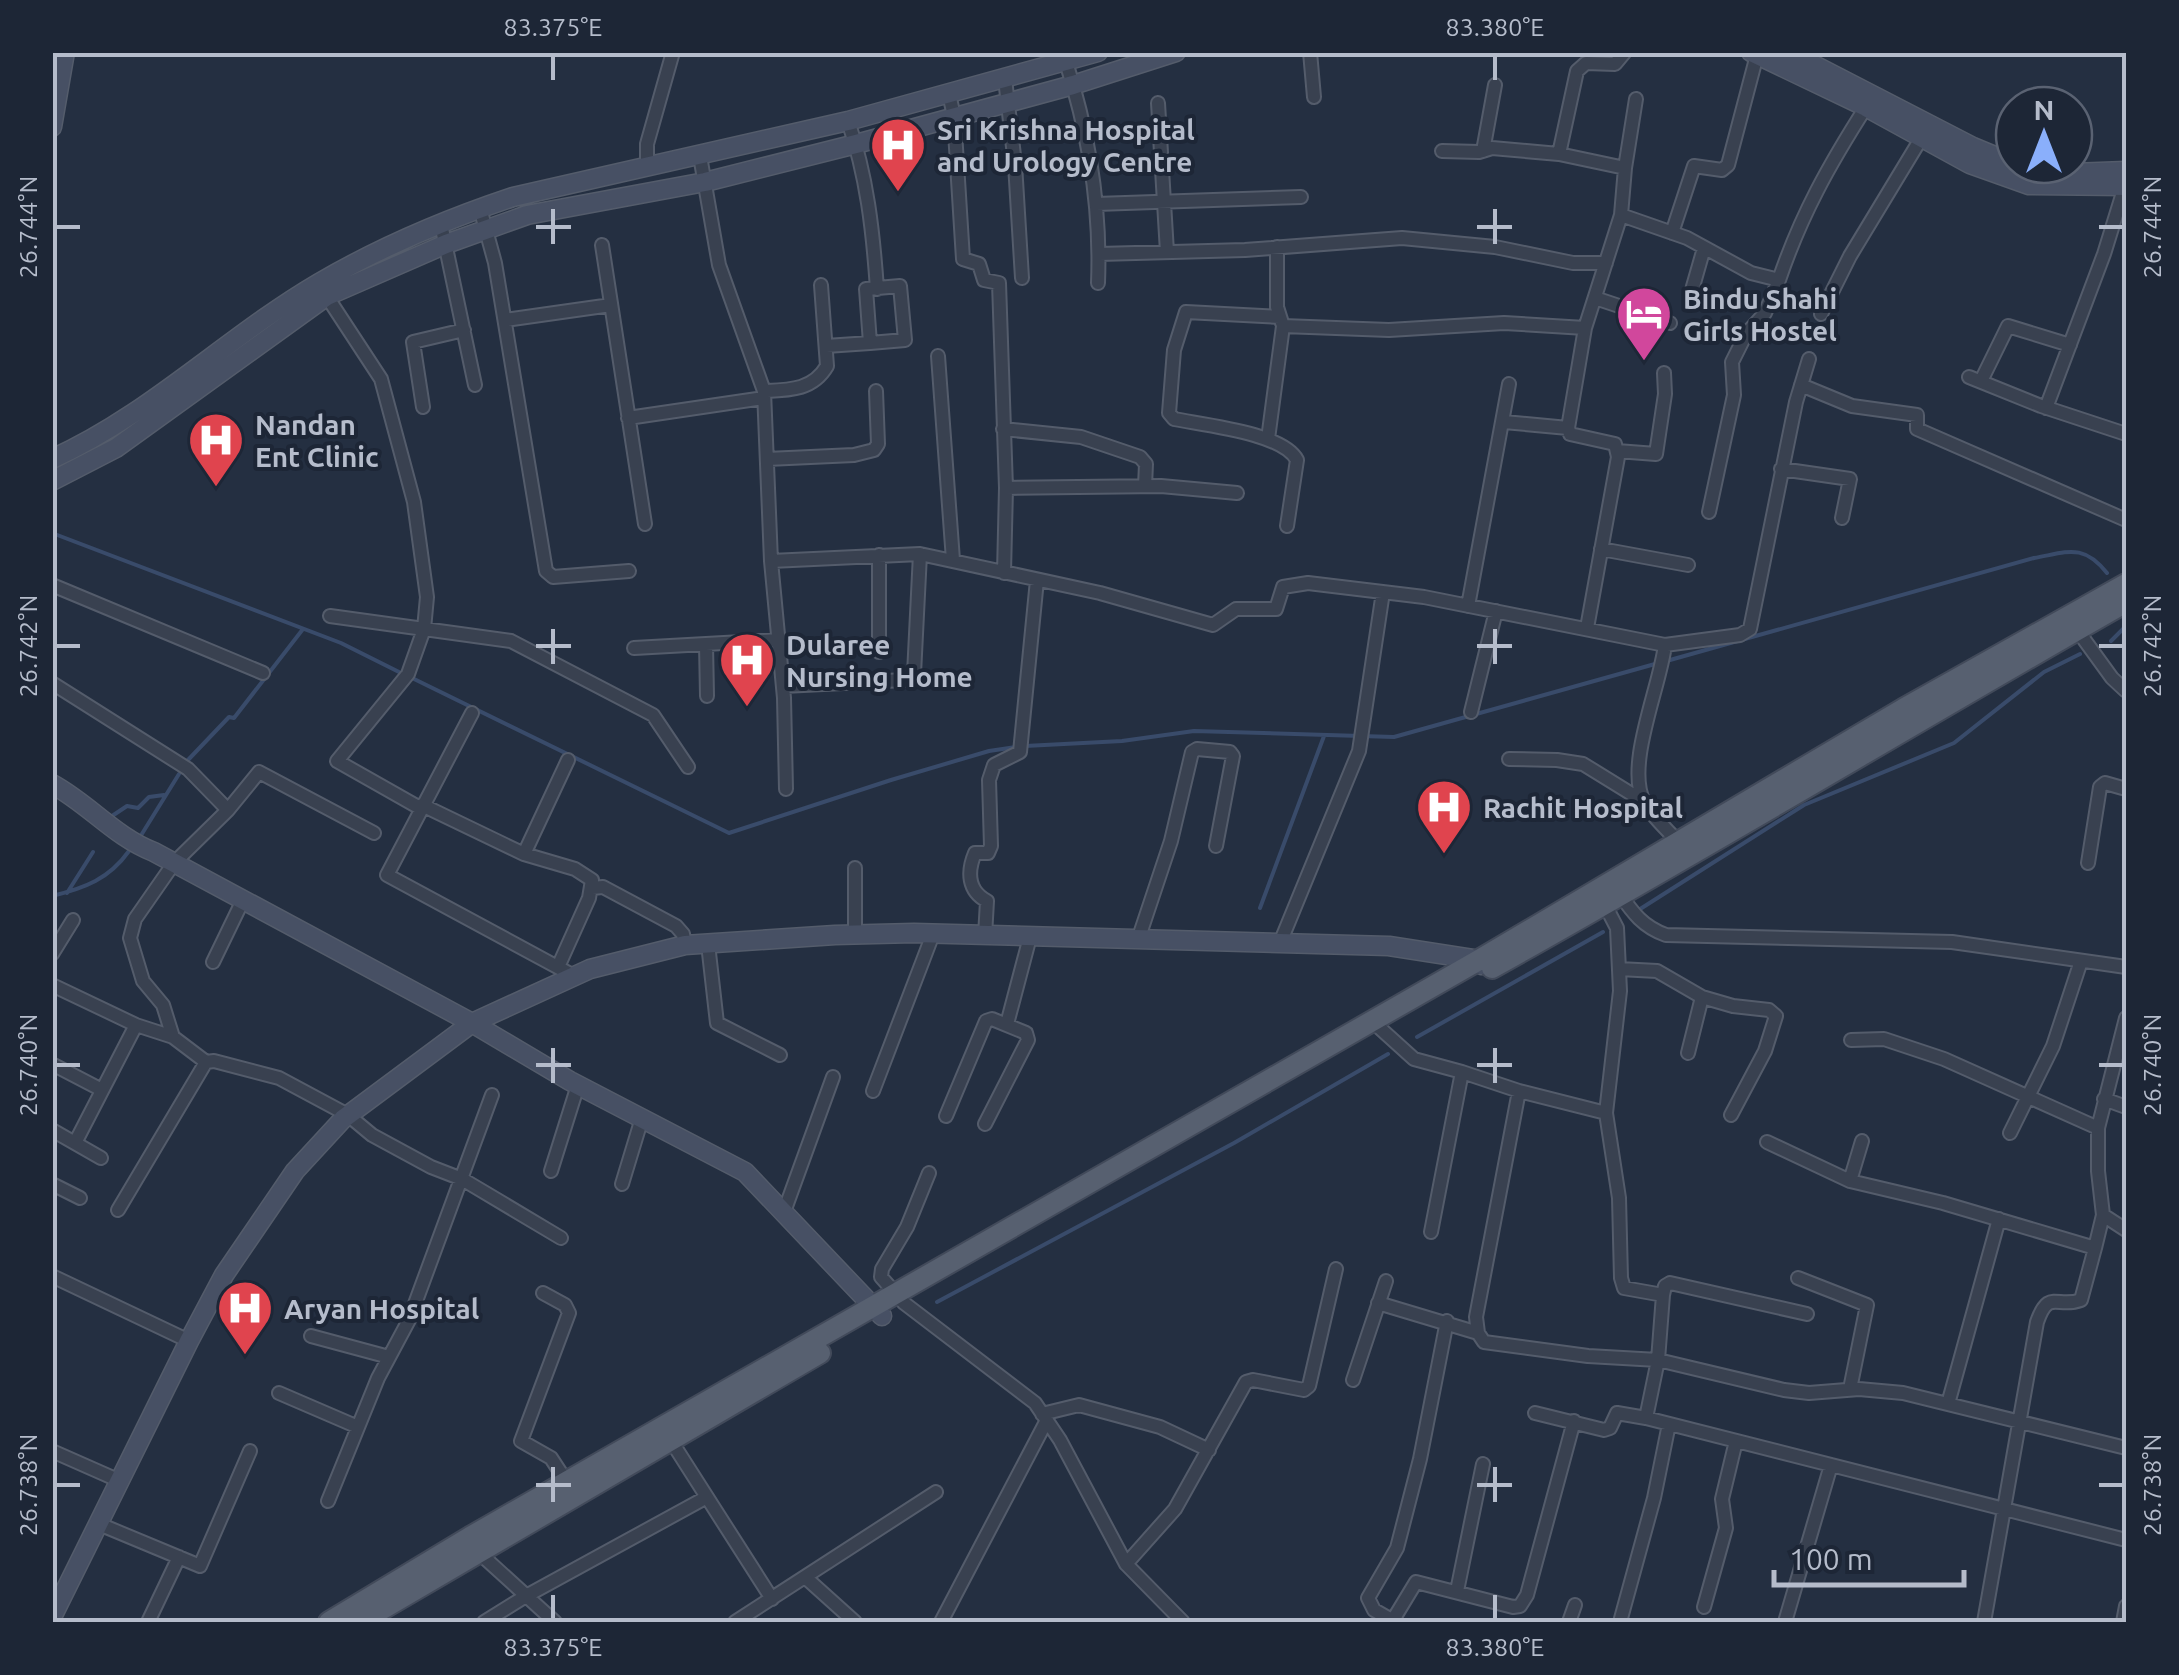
<svg xmlns="http://www.w3.org/2000/svg" width="2179" height="1675" font-family="Ubuntu,sans-serif">
<rect width="100%" height="100%" fill="#242f41"/>
<g fill="none" stroke-linecap="round" stroke-linejoin="round">
<path stroke="#394b6a" stroke-width="4" d="M52,533L341,643L401,673
M2111,641L2126,626
M1670,660L2034,558C2068,552 2083,543 2107,573
M410,677L729,833L891,780L989,751L1016,747
M1025,746L1122,741L1194,731L1394,737L1655,664
M188,760L229,717L234,718L303,629
M109,818L127,806L138,808L149,797L164,795
M140,837L179,774
M67,893L93,852
M52,896C85,888 109,879 129,851
M1260,908L1324,736
M1637,911L1804,805L1954,743L2044,672L2080,654
M1417,1037L1603,932
M937,1302L1234,1143L1388,1054"/>
<g stroke="#545c6b" stroke-width="16">
<path id="street" d="M1310,52L1314,97
M1066,62C1089,134 1101,207 1098,283
M1005,79L1015,164L1022,278
M949,94L954,116L963,259L979,264L984,280L999,283L1006,488L1004,573
M1158,103L1167,252
M848,121C867,176 873,231 877,289
M1442,151L1479,152L1492,148L1559,154L1625,168
M1483,151L1495,85
M1559,154L1577,71L1586,63L1615,64L1625,52
M700,156L719,265L764,391L771,561L784,698L786,789
M647,168V144L673,52
M1096,204L1301,197
M480,208L495,263L546,571L553,577L629,571
M1621,215L1687,238L1751,273L1779,280C1801,215 1829,165 1866,107
M441,224L475,385
M1672,233L1694,166L1722,170L1728,165L1757,55
M602,245L645,524
M1277,247V307L1282,323
M1704,248L1692,290L1721,305
M1099,254L1245,250L1402,238L1495,247L1573,263H1606
M900,286L905,340L870,343L866,289Z
M322,289L381,379L414,502L427,597L424,629L408,674L337,761L420,808
M1595,298L1670,323
M1821,314L1850,256L1922,137
M1280,317L1186,312L1174,350L1169,413L1174,419C1204,425 1283,433 1297,460L1287,526
M505,320L611,305
M826,346L870,343
M938,356L953,560
M1969,377L2041,406L2126,434
M1981,381L2008,326L2070,345
M1801,385L1852,406L1917,415V429L2126,520
M764,391C790,390 813,390 827,366L821,285
M423,407L413,342L464,330
M2046,408L2104,254L2125,186
M628,418L764,398
M1504,422L1568,428L1570,434L1615,444L1618,457L1587,628
M1568,428L1585,328L1621,215L1625,168L1636,99
M1003,429L1081,437L1140,457L1146,464L1145,486
M1268,439L1283,326L1389,330L1504,323L1585,328
M1617,451L1656,454L1665,394L1664,373
M767,459L854,455L874,450L878,444L876,391
M1781,469L1850,479L1842,518
M1006,488L1161,486L1237,493
M1709,512L1734,395L1732,362L1746,334L1765,313L1779,280
M1601,549L1688,565
M879,555V652
M771,561L920,554L1100,593L1213,625L1236,609H1276L1283,587L1308,583L1424,597L1665,645C1660,687 1625,765 1644,802C1652,817 1670,832 1681,845
M52,585L263,673
M1468,606L1509,384
M330,616L511,641L653,715L688,767
M2075,627L2112,678L2126,691
M706,644L707,696
M1665,645L1740,635L1750,629L1796,402L1809,359
M634,648L779,640
M52,683L188,769L228,810
M783,686L905,680L914,674L920,554
M1471,712L1496,611
M472,713L387,875L574,976
M1509,759L1557,760L1583,764L1643,801
M422,805L524,854L575,869L592,880L589,898L558,967
M524,854L568,760
M2088,863L2100,787L2105,783L2126,789
M855,868V935
M592,888L603,887L676,926L683,934L685,945
M1619,893C1633,913 1643,927 1666,935L1952,942L2126,967
M1603,901L1617,928L1620,991L1606,1113L1619,1198L1621,1278L1624,1288L1663,1295L1658,1360L1646,1418
M985,936L987,901C968,891 967,872 975,853H988L991,846L989,780L994,765L1020,752L1037,580
M1138,940L1171,841L1192,752L1197,749L1230,752L1233,756L1216,846
M1280,943L1359,751L1383,592
M708,944L717,1023L780,1055
M52,954L73,920
M213,962L243,900
M1619,969L1657,971L1702,997L1733,1006L1769,1010L1776,1016L1765,1051L1731,1115
M52,985L136,1025L173,1037L206,1062
M2126,1018L2098,1128V1171L2103,1215L2126,1230
M1372,1021L1414,1059L1462,1072L1431,1232
M1007,1024L1030,937
M173,1037L163,1005L143,981L130,938L135,919L174,863L228,810L259,772L374,833
M1851,1040L1884,1039L1944,1059L2098,1128
M1688,1053L1702,997
M52,1064L102,1090
M1462,1072L1519,1091L1606,1113
M873,1091L933,934
M1519,1091L1476,1317L1478,1333L1484,1342L1588,1356L1658,1360L1784,1390L1809,1393L1859,1389L1903,1393L2126,1448
M2104,1099L2126,1107
M946,1116L986,1021L992,1019L1026,1033L1028,1040L985,1124
M52,1130L101,1158
M2010,1133L2053,1046L2081,961
M1862,1141L1850,1181L1943,1203L2095,1248L2081,1300C2057,1309 2049,1288 2037,1322L1984,1622
M1767,1142L1850,1181
M75,1143L136,1025
M551,1171L578,1085
M929,1173L907,1227L882,1269L881,1277L904,1303L1035,1403L1060,1440L1126,1564L1183,1622
M52,1184L80,1198
M622,1184L642,1118
M118,1210L206,1062L214,1061L279,1078L348,1115L372,1135L431,1167L462,1179L561,1238
M784,1212L833,1077
M2095,1248L2103,1215
M52,1276L189,1341
M1798,1278L1867,1305L1850,1389
M543,1293L565,1305L569,1313L521,1441L551,1458L568,1484
M1663,1295L1665,1286L1670,1283L1807,1314
M1378,1303L1478,1333
M311,1336L389,1357
M1353,1380L1386,1281
M279,1393L358,1427
M1948,1404L1999,1219
M1535,1413L1604,1430L1610,1428L1617,1413L1646,1418L2126,1540
M1042,1414L1079,1405L1160,1427L1209,1450
M668,1436L772,1599
M52,1451L120,1481
M328,1501L378,1378L409,1320L492,1095
M99,1524L200,1566L250,1451
M476,1550L555,1622
M1126,1564L1175,1509L1246,1382L1253,1380L1304,1390L1309,1386L1336,1269
M805,1577L855,1622
M1457,1591L1483,1464
M1704,1607L1726,1528L1722,1499L1736,1441
M148,1622L179,1557
M484,1622L526,1596L707,1497
M735,1622L936,1492
M941,1622L1047,1420
M1395,1622L1396,1615L1416,1582L1513,1607L1520,1606L1527,1595L1574,1421
M1395,1622L1374,1610L1368,1598L1397,1548L1420,1459L1447,1321
M1569,1622L1575,1605
M1620,1622L1654,1498L1669,1424
M1785,1622L1831,1465
M2123,1622L2126,1606"/>
</g>
<g stroke="#545c6b" stroke-width="21">
<path id="secondary" d="M1751,52L1866,107L1970,164L2029,185L2126,186
M1789,52L1973,147L2014,164
M52,127L65,52
M2018,165L2073,173L2126,171
M52,459C150,415 227,337 319,283C379,248 447,219 513,197L848,121L1098,52
M52,481L116,448L327,296L446,244L527,215L705,182L856,144L1073,85L1176,52
M52,784C89,804 115,837 154,852L472,1023L570,1081L745,1172L882,1316
M52,1617L189,1341L224,1275L295,1171L343,1119L472,1023L590,969L685,945L835,935L914,933L1389,946L1479,960L1482,965"/>
</g>
<g stroke="#424a5a" stroke-width="24">
<path id="primary" d="M1492,968C1705,849 1914,723 2126,602
M329,1622L470,1537L1479,960L1903,709L2126,584
M360,1622L820,1353"/>
</g>
<use href="#street" stroke="#394150" stroke-width="12"/>
<use href="#secondary" stroke="#475064" stroke-width="18"/>
<use href="#primary" stroke="#576070" stroke-width="20"/>
</g>
<path fill="none" stroke="#b5bccb" stroke-width="4" d="M553,55V80M1495,55V80M553,209V244M1495,209V244M55,227H80M536,227H571M1477,227H1512M2099,227H2124M553,629V664M1495,629V664M55,646H80M536,646H571M1477,646H1512M2099,646H2124M553,1048V1083M1495,1048V1083M55,1065H80M536,1065H571M1477,1065H1512M2099,1065H2124M553,1467V1502M1495,1467V1502M55,1485H80M536,1485H571M1477,1485H1512M2099,1485H2124M553,1595V1620M1495,1595V1620"/>
<defs>
<g id="hospital-pin" transform="scale(2.875)"><path d="M0 17L-7.5 6A9.5 9.5 0 1 1 7.5 6Z" fill="#e0444e" stroke="#1d2636"/><path d="M-5-5h3v3.5h4V-5h3V5h-3V1.5h-4V5h-3Z" fill="#fff"/></g>
<g id="hotel-pin" transform="scale(2.875)"><path d="M0 17L-7.5 6A9.5 9.5 0 1 1 7.5 6Z" fill="#d1479c" stroke="#1d2636"/><path d="M-6-4.5h1.5V1H6V5H4.5V3h-9V5H-6ZM-4 0a1.8 1.8 0 1 1 3.6 0ZM.5 0V-2.5h3Q6-2.5 6 0Z" fill="#fff"/></g>
</defs>
<g fill-rule="evenodd">
<use href="#hospital-pin" x="898" y="145"/>
<use href="#hotel-pin" x="1644" y="314"/>
<use href="#hospital-pin" x="216" y="440"/>
<use href="#hospital-pin" x="747" y="660"/>
<use href="#hospital-pin" x="1444" y="807"/>
<use href="#hospital-pin" x="245" y="1308"/>
</g>
<g text-anchor="middle" dominant-baseline="central" stroke-width="8" stroke-linejoin="round" paint-order="stroke">
<g font-size="28" font-weight="bold" fill="#b5bccb" stroke="#1d2636" text-anchor="start">
<text x="937" y="129">Sri Krishna Hospital<tspan x="937" dy="32">and Urology Centre</tspan></text>
<text x="1683" y="298">Bindu Shahi<tspan x="1683" dy="32">Girls Hostel</tspan></text>
<text x="255" y="424">Nandan<tspan x="255" dy="32">Ent Clinic</tspan></text>
<text x="786" y="644">Dularee<tspan x="786" dy="32">Nursing Home</tspan></text>
<text x="1483" y="807">Rachit Hospital</text>
<text x="284" y="1308">Aryan Hospital</text>
</g>
</g>
<rect width="2179" height="1675" fill="none" stroke="#1d2636" stroke-width="110"/>
<g transform="translate(2044 135)"><circle r="48" fill="#1d2636" stroke="#5a6272" stroke-width="2.5"/>
<path d="M0-8L18 38L0 25L-18 38Z" fill="#8aaffb"/>
<text y="-15" font-size="28" font-weight="bold" text-anchor="middle" fill="#b5bccb">N</text>
</g>
<path d="M1774 1570v15h190v-15" fill="none" stroke="#b5bccb" stroke-width="5"/>
<text x="1789" y="1570" font-size="30" fill="#b5bccb" stroke="#1d2636" stroke-width="8" paint-order="stroke">100 m</text>
<rect x="55" y="55" width="2069" height="1565" fill="none" stroke="#b5bccb" stroke-width="4"/>
<g font-size="25" text-anchor="middle" fill="#b5bccb">
<text x="553" y="36">83.375°E</text>
<text x="1495" y="36">83.380°E</text>
<text transform="translate(28 227) rotate(-90)" y="9">26.744°N</text>
<text transform="translate(2152 227) rotate(-90)" y="9">26.744°N</text>
<text transform="translate(28 646) rotate(-90)" y="9">26.742°N</text>
<text transform="translate(2152 646) rotate(-90)" y="9">26.742°N</text>
<text transform="translate(28 1065) rotate(-90)" y="9">26.740°N</text>
<text transform="translate(2152 1065) rotate(-90)" y="9">26.740°N</text>
<text transform="translate(28 1485) rotate(-90)" y="9">26.738°N</text>
<text transform="translate(2152 1485) rotate(-90)" y="9">26.738°N</text>
<text x="553" y="1656">83.375°E</text>
<text x="1495" y="1656">83.380°E</text>
</g>
</svg>
